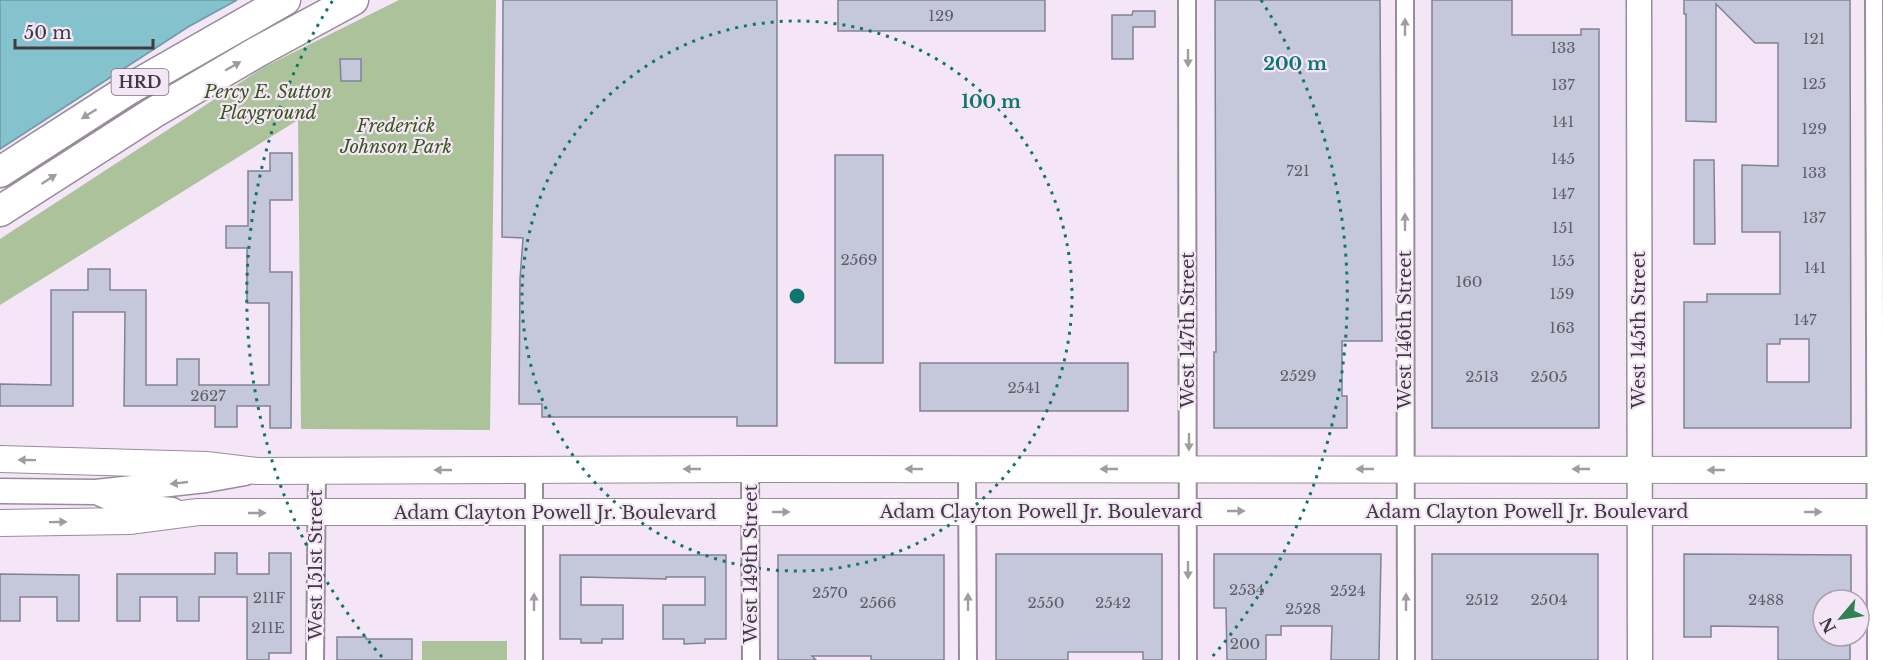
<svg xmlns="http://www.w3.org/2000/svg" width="1883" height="660" font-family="'Libre Baskerville',serif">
<rect width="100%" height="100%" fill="#f4e6f7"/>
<path fill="#abc29b" d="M399,0H496L490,430L301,429L298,120L0,305V239L264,67Z
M422,641H507V660H422Z"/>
<path fill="#84c3ce" stroke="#709aa4" stroke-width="1.5" d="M0,0H237L188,27L0,149Z"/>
<path fill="#c5c7da" stroke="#818394" stroke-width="1.5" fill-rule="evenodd" d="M503,0H777V426H737V417H542V404H519L520,279L523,238L502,237Z
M838,0H1045V31H838Z
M1215,0H1380L1382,341H1342V396H1347V428H1214V352H1216Z
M1432,0H1512V35H1581V29H1599V428H1432Z
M1684,0H1850L1851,428H1684V302H1707V294H1780V232H1742V165L1778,166V43H1755L1716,4V122L1686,121V14H1684ZM1780,339H1809V382H1767V344H1780Z
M1133,11H1155V27H1133V59H1112V15H1132Z
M340,59H361V81H341Z
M270,153H292V200H270V272H292L291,428H270V406H237V427H215V406H124L125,312H73V406H0V384L51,385V290H88V269H110V290H146V385H177V359H199V385H269V303H247V248H226V226H248V171H270Z
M835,155H883V363H835Z
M1694,160H1714L1715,244H1694Z
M920,363H1128V411H920Z
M215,553H237V574H269V553H291V653H269V660H247V597H199V621H177V597H140V621H117V574H215Z
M996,554H1162V660H1143V652H1068V660H996Z
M1214,554H1381L1379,660H1331L1332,626H1281V635H1266V660H1227L1226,608H1214Z
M1432,554H1598V660H1432Z
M1684,554L1851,555V600H1823V638H1850V660H1778V627L1711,626V637H1684Z
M560,555H726V639H705V643L684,644V639H663V605H705V577H666V579L581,577V605H623V639H602V643H581V639H560Z
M778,555H944V660H871V656H812L816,660H778Z
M0,574L79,575V621H57V597H20V621H0Z
M337,637H366V639H412V660H337Z"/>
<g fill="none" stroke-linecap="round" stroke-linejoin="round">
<g stroke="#988c9b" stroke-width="20">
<path id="street" d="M1187,0L1188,660
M1405,0L1406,660
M1874,0L1876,660
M750,469L751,660
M967,469L968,660
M534,470V660
M315,660L317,471"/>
</g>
<g stroke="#988c9b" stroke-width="27">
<path id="secondary" d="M1639,0L1640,660
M0,491L96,492L206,480L245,473
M101,494L129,506L172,510"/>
</g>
<g stroke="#988c9b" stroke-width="28">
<path id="primary" d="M0,459L206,465L257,471L750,469L1883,470
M0,523L129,521L198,512H1883"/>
</g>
<g stroke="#988c9b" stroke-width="33">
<path id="highway" d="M0,172L129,89L285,0
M0,211L153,113L257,52L353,0"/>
</g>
<use href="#street" stroke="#fff" stroke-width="16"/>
<use href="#secondary" stroke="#fff" stroke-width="24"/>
<use href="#primary" stroke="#fff" stroke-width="26"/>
<use href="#highway" stroke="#fff" stroke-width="30"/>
</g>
<defs><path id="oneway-solid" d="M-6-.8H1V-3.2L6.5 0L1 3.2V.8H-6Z" transform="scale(1.5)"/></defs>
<g fill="#a09ca0">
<use href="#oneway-solid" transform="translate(1405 27) rotate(-90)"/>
<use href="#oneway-solid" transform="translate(1188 58) rotate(90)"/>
<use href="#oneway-solid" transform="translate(233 66) rotate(-30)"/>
<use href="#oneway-solid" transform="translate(89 114) rotate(148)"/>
<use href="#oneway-solid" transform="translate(49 179) rotate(-33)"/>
<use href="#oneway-solid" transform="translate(1405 222) rotate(-90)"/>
<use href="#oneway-solid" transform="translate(1189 442) rotate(90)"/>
<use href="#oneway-solid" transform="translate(27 460) rotate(-179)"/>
<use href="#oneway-solid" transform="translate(692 469) rotate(180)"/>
<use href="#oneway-solid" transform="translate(914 469) rotate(180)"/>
<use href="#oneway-solid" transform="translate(1109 469) rotate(-180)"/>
<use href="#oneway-solid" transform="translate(1365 469) rotate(180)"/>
<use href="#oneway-solid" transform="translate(1581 469) rotate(180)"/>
<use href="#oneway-solid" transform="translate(443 470) rotate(180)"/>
<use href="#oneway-solid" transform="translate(1716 470) rotate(-180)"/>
<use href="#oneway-solid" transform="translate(179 483) rotate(174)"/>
<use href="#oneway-solid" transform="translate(1236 511)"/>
<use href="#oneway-solid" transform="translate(781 512)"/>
<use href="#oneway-solid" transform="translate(1813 512)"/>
<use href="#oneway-solid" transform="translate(257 513)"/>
<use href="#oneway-solid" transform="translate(58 522) rotate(-1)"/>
<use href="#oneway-solid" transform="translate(1188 570) rotate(90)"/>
<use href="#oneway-solid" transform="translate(534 602) rotate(-90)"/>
<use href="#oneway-solid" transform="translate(968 602) rotate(-90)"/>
<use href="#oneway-solid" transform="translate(1406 602) rotate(-90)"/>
</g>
<g fill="none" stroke="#0f766e" stroke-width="3" stroke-dasharray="3 6">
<circle cx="797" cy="296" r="275"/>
<path d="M382 657A550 550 0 0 1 333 0M1261 0A550 550 0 0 1 1212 657"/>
</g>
<g text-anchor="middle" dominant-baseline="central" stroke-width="4.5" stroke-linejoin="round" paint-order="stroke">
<g font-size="15" fill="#615d67">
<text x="941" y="15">129</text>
<text x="1814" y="38">121</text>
<text x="1563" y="47">133</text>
<text x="1814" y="83">125</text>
<text x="1563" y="84">137</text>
<text x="1563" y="121">141</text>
<text x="1814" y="128">129</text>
<text x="1563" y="158">145</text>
<text x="1298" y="170">721</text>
<text x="1814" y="172">133</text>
<text x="1563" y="193">147</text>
<text x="1814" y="217">137</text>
<text x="1563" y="227">151</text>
<text x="859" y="259">2569</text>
<text x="1563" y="260">155</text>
<text x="1815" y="267">141</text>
<text x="1469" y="281">160</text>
<text x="1562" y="293">159</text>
<text x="1805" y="319">147</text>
<text x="1562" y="327">163</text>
<text x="1298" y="375">2529</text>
<text x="1482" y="376">2513</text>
<text x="1549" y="376">2505</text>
<text x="1024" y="387">2541</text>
<text x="208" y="395">2627</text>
<text x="1247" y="589">2534</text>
<text x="1348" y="590">2524</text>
<text x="830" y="592">2570</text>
<text x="269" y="597">211F</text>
<text x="1482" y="599">2512</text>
<text x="1549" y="599">2504</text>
<text x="1766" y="599">2488</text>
<text x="878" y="602">2566</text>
<text x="1046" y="602">2550</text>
<text x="1113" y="602">2542</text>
<text x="1303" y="608">2528</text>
<text x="268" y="627">211E</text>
<text x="1245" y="643">200</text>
</g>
<rect fill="#f4e6f7" stroke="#766e78" stroke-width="1.5" x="111.5" y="69" width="57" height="26" rx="4.5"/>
<g font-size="16" font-weight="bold" fill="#403a41">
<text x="140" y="82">HRD</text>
</g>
<g font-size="18" font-style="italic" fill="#38581b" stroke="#f4e6f7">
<text x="268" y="92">Percy E. Sutton<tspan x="268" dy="21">Playground</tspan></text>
<text x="396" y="126">Frederick<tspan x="396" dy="21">Johnson Park</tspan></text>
</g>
<g font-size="18" fill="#403a41" stroke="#f4e6f7">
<text transform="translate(1188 330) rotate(-90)">West 147th Street</text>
<text transform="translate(1405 330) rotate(-90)">West 146th Street</text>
<text transform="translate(1639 330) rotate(-90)">West 145th Street</text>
<text x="1041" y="512">Adam Clayton Powell Jr. Boulevard</text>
<text x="1527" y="512">Adam Clayton Powell Jr. Boulevard</text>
<text x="555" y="513">Adam Clayton Powell Jr. Boulevard</text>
<text transform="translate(751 564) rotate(-90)">West 149th Street</text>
<text transform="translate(316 565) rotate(-90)">West 151st Street</text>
</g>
</g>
<circle cx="797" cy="296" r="9" fill="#0f766e" stroke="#f4e6f7" stroke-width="3"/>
<g font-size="18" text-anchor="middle" font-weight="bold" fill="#0f766e" stroke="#f4e6f7" stroke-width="4.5" stroke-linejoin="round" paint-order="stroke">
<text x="1295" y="70">200 m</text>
<text x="991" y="108">100 m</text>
</g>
<g transform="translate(1841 618) rotate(241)"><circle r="28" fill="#f4e6f7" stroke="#aca1ae" stroke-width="1.5"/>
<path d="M0-4.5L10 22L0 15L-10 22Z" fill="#308254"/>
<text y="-9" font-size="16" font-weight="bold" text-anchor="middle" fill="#403a41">N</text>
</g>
<path d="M15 39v9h138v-9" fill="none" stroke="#403a41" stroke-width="3"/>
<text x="24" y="39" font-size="18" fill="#403a41" stroke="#f4e6f7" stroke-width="4.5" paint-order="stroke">50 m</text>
</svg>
